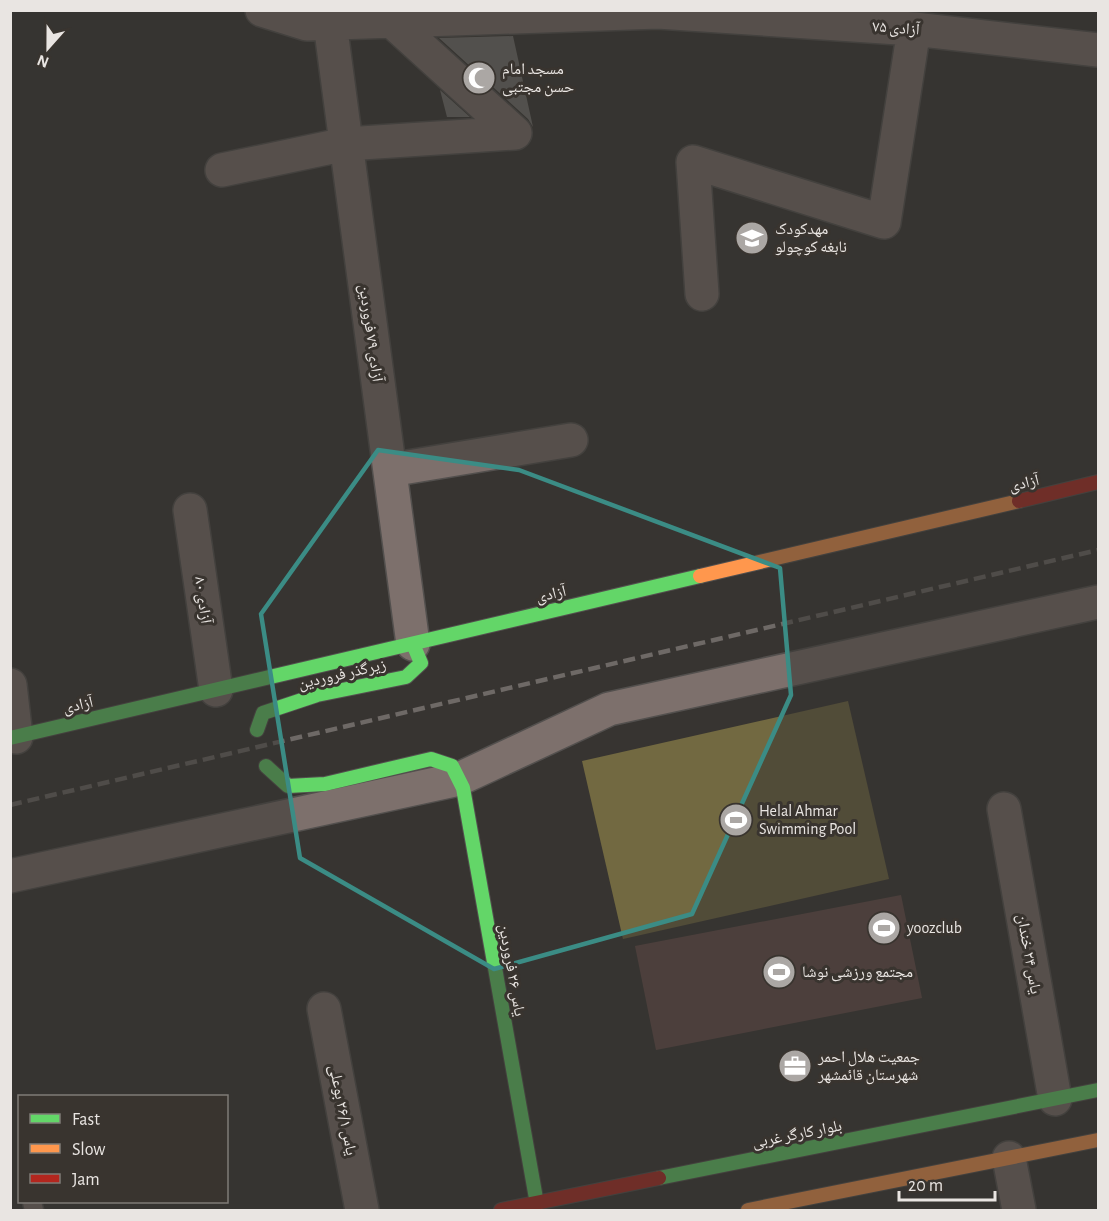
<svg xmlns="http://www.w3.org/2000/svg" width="1109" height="1221" font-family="'Alegreya Sans','Noto Naskh Arabic',sans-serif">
<rect width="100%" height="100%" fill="#373431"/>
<path fill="#674d4b" d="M901,895L922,998L656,1050L635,946Z"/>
<path fill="#726941" d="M848,701L889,879L623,939L582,761Z"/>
<path fill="#74726f" d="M513,36L533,127L528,119L439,38Z
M440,90L470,117H447Z"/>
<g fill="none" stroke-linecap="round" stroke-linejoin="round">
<g stroke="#53504e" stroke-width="21">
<path id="lane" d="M32,1202L34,1210"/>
</g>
<g stroke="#53504e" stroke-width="36">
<path id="street" d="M262,10L307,24L658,12L914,29L1098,50
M330,23L413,644
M222,170L346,144L515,133L383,13
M702,294L693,162L884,222L914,29
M390,470L571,440
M190,510L216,690
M10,685L16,737
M1004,809L1055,1099
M10,876L459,779L609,709L1098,602
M324,1009L362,1210
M1009,1158L1019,1210"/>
</g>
<g stroke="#53504e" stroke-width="16">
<path id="fast" d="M257,730L263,713L317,695L406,677L421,663L413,644
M10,738L700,576
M266,766L288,786L325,784L431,759L452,766L463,788L537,1204
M659,1178L1098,1090"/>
</g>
<g stroke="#53504e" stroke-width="16">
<path id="slow" d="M700,576L1019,501
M748,1210L1098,1140"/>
</g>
<g stroke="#53504e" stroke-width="16">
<path id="jam" d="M1019,501L1098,482
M501,1210L659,1178"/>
</g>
<use href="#lane" stroke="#7d706c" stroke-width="18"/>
<use href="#street" stroke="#7d706c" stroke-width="33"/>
<use href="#fast" stroke="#63d668" stroke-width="14"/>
<use href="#slow" stroke="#ff974d" stroke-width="14"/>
<use href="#jam" stroke="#b3261e" stroke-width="14"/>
<path stroke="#6e6966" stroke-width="4.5" stroke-dasharray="12 6" stroke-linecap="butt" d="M10,805L1098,550"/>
</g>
<path d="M0 0H1109V1221H0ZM378,450L519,470L780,568L791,695L692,914L494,969L300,858L261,614Z" fill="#373431" fill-opacity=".55" fill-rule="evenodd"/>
<path fill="none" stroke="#3b8c85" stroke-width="4.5" stroke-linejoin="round" d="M378,450L519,470L780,568L791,695L692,914L494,969L300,858L261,614Z"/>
<defs>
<g id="mosque-disc" transform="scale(1.725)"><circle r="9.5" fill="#aba7a4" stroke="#39342f"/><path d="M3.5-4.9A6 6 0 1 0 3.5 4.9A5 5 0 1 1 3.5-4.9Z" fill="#fff"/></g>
<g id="school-disc" transform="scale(1.725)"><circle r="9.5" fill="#aba7a4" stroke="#39342f"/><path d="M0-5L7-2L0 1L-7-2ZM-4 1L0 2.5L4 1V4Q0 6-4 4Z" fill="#fff"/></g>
<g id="stadium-disc" transform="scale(1.725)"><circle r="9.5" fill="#aba7a4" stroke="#39342f"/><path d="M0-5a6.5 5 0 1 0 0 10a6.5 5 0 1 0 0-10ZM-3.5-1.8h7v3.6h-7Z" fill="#fff"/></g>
<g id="office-disc" transform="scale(1.725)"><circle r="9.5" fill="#aba7a4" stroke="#39342f"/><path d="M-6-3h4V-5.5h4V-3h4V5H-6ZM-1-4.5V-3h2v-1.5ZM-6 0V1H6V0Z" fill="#fff"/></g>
</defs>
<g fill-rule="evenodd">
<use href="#mosque-disc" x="479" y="78"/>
<use href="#school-disc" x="752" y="238"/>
<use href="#stadium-disc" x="736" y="820"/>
<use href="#stadium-disc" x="884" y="928"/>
<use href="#stadium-disc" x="779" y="972"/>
<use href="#office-disc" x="795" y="1066"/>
</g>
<g text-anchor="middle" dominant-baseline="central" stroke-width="6" stroke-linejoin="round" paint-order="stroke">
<g font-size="16" fill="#e9e5e2" stroke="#39342f">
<text transform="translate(896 28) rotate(4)">آزادی ۷۵</text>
<text transform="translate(371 333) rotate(82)">آزادی ۷۹ فروردین</text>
<text transform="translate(1024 483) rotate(-13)">آزادی</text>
<text transform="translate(551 594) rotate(-13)">آزادی</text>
<text transform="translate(203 600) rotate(82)">آزادی ۸۰</text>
<text transform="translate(342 674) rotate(-13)">زیرگذر فروردین</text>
<text transform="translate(78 705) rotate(-13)">آزادی</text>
<text transform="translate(1029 954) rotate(80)">یاس ۲۴ خندان</text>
<text transform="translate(512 970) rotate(80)">یاس ۲۶ فروردین</text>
<text transform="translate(343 1110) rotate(79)">یاس ۲۶/۱ بوعلی</text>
<text transform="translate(797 1134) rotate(-11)">بلوار کارگر غربی</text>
</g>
<g font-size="16" fill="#e9e5e2" stroke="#39342f" text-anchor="start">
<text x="502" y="69">مسجد امام<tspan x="502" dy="18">حسن مجتبی</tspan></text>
<text x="775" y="229">مهدکودک<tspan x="775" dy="18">نابغه کوچولو</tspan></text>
<text x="759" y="811">Helal Ahmar<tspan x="759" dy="18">Swimming Pool</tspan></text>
<text x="907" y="928">yoozclub</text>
<text x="802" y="972">مجتمع ورزشی نوشا</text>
<text x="818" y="1057">جمعیت هلال احمر<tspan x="818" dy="18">شهرستان قائمشهر</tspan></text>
</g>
</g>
<rect width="1109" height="1221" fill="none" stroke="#e9e5e2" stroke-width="24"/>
<rect x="18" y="1095" width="210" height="108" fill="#39342f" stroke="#7f7b77" stroke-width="1.5"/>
<rect x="30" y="1114" width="30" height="9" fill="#63d668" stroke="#7f7b77" stroke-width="1.5"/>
<text x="72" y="1125" font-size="18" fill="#e9e5e2">Fast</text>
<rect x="30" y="1144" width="30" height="9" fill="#ff974d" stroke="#7f7b77" stroke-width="1.5"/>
<text x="72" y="1155" font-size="18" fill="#e9e5e2">Slow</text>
<rect x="30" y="1174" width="30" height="9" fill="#b3261e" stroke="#7f7b77" stroke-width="1.5"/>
<text x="72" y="1185" font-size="18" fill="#e9e5e2">Jam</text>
<g transform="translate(48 48) rotate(201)" stroke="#39342f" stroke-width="4.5" paint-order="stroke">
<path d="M0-4.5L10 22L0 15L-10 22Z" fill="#e9e5e2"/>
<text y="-9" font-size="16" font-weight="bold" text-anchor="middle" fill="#e9e5e2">N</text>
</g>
<path d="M899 1191v9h96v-9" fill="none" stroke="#e9e5e2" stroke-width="3"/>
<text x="908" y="1191" font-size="18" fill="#e9e5e2" stroke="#39342f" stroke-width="4.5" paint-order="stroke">20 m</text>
</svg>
